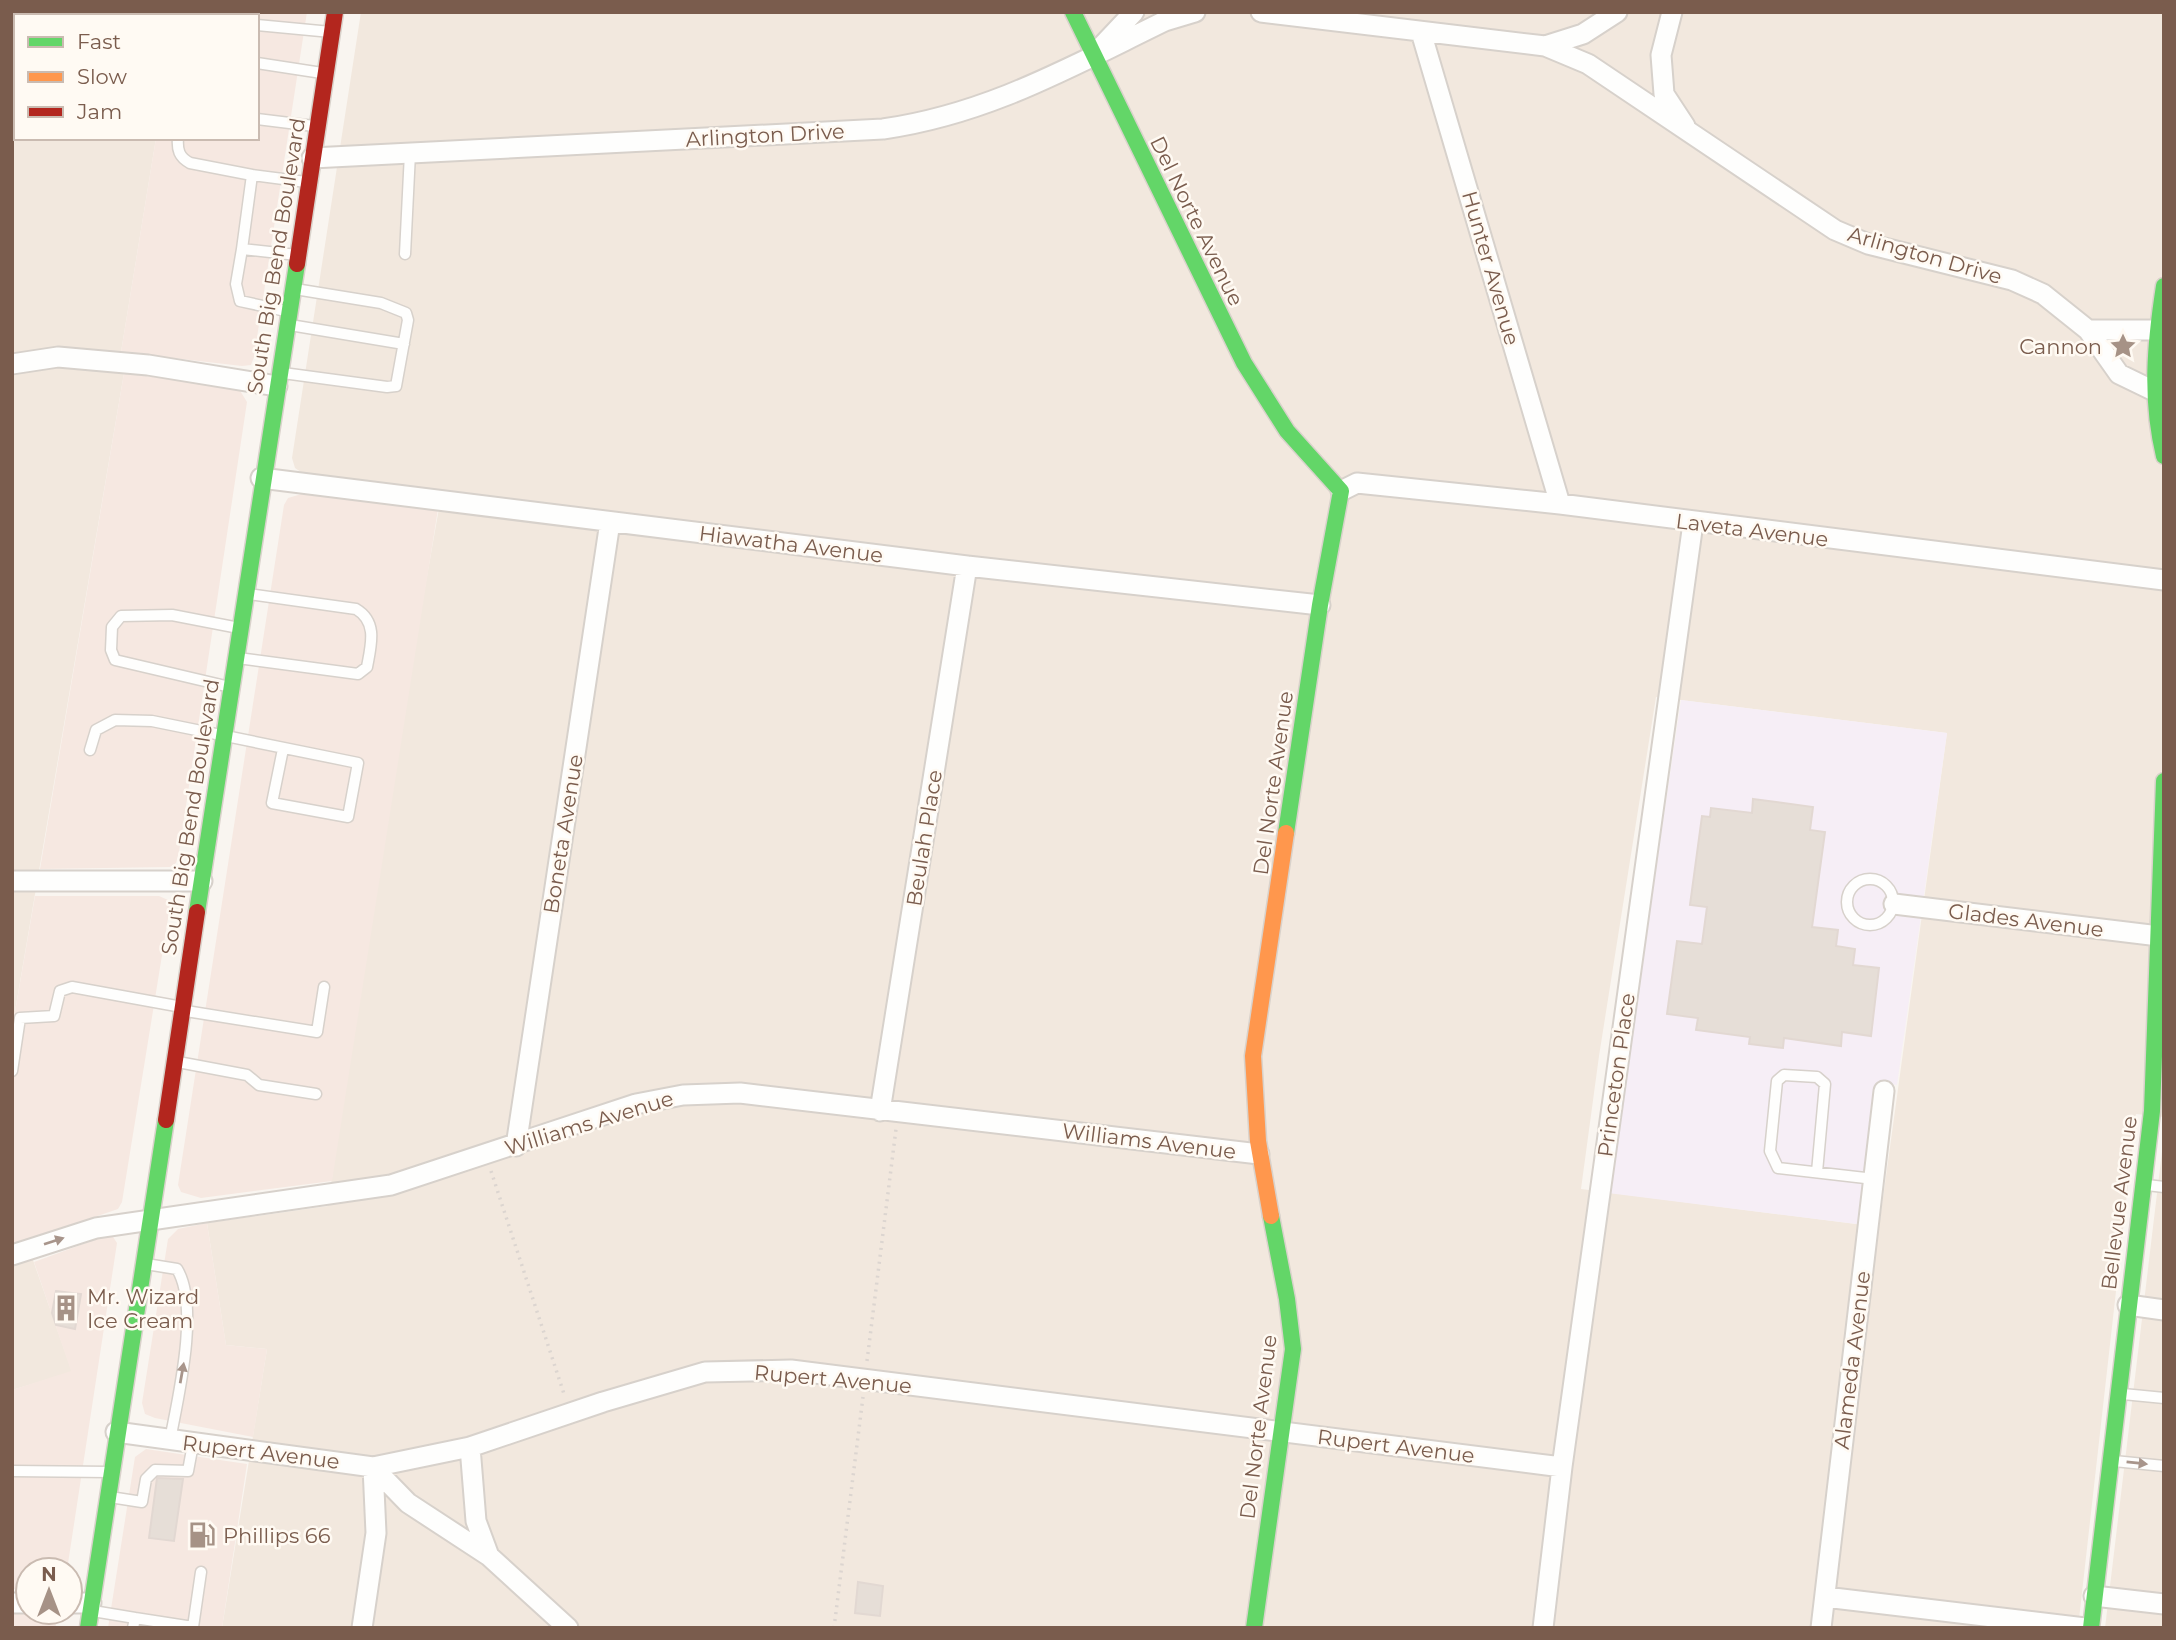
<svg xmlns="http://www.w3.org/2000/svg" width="2176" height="1640" font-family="Montserrat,sans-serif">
<rect width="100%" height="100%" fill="#f9f5f0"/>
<path fill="#f2e8de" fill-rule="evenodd" d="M361,12H2164V1117L2136,1114L2078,1628H222L267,1349L226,1345L207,1223L328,1206L372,889L442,491L305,475L295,468L292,458ZM1656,697L1947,733L1879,1227L1581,1189L1599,1056Z
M12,44H16V138H156L121,352L124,373L12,1029Z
M2164,1135V1628H2105Z
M26,1240L72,1372L12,1390V1245Z"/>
<path fill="#f6e8e1" d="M176,12H307L254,357L251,365L242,366L121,352L156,138H257V16H175Z
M124,373L239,389L247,402L179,852L176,863L170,867L40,869Z
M305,493L438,509L332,1181L201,1198L181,1192L178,1185L284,505L288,498Z
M35,896H159L168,900L170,906L122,1202L118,1209L12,1245V1029Z
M207,1223L226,1345L267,1349L253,1437L155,1418L145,1414L142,1403L168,1239L178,1229Z
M105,1236L113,1237L117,1243L67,1570H28V1589H12V1390L71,1371L34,1262Z
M146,1449L247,1464L222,1628H108L135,1457Z
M12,1612H49L55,1614L56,1628H12Z"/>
<path fill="#f6eef6" d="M1681,700L1947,733L1897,1085L1876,1082L1857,1224L1608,1193Z"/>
<path fill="#e6ded7" stroke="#e2d8d2" stroke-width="2" d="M1753,799L1813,807L1810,830L1825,832L1812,927L1838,930L1836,946L1855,949L1853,965L1879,968L1871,1036L1842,1032L1841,1046L1784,1038L1783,1048L1749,1044L1750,1037L1696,1030L1698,1018L1667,1014L1677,941L1702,944L1707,907L1690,905L1702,816L1710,817L1711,808L1752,813Z
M56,1291L81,1294L75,1329L56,1325L52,1313Z
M157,1478L183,1479L174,1541L149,1538Z
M858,1582L883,1586L880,1616L855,1613Z"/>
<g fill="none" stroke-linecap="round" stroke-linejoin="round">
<g stroke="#d7d1cb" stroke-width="13">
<path id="lane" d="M217,16V12
M257,25L331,32
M257,63L322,73
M257,119L314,126
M178,138C177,150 179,157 190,163L252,175
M242,249L236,284L240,301L286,311
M405,254L410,153
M297,255L242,249L252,175L306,182
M290,325L404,344
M283,373L387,387L396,386L408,320L406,313L381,303L295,289
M238,658L358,674L367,667C371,645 378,622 356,609L249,594
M230,687L115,660L111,650L112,627L121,616L172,615L239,628
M90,750L96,730L115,720L152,721L358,763L348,817L272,803L283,749
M1847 902a23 23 0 1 1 46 0a23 23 0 1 1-46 0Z
M186,1011L317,1032L324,987
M178,1062L247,1075L259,1085L316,1094
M12,1071L20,1018L54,1016L60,991L72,987L182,1007
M1817,1172L1825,1084L1817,1077L1784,1075L1777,1081L1770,1151L1778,1168L1874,1179
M2147,1185L2164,1187
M146,1264L177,1269C200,1306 178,1398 170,1440
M2123,1394L2164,1398
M2114,1461L2164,1466
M12,1471L110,1472
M110,1497L142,1502L146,1479L155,1470L188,1471L193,1444
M93,1611L135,1618L133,1628
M135,1618L193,1627L201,1572"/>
</g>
<g stroke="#d7d1cb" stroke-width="23">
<path id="street" d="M38,12L39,16
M1261,12L1545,46L1588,64L1835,230L1868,244L2012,280L2043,294L2088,330H2159
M1672,12L1661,55L1664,94L1685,126
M99,16L116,12
M1421,32L1560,504
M12,34H16
M1545,46L1583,34L1617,12
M1101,47L1134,12
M312,158L883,129C988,114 1070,67 1165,21L1195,12
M2088,330L2119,374L2152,390
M12,364L58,357L148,365L277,386
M261,478L967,566L1320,605
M1341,491L1357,483L1560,504L2164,580
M12,881H202
M1894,904L2159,936
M880,1111L967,566
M516,1146L610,522
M12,1255L96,1228L391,1185L636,1104L683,1095L740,1093L1259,1154
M2128,1305L2164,1310
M116,1432L373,1467L470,1447L603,1402L705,1372L791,1370L1562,1467
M470,1447L476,1521L489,1556
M373,1467L408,1503L489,1556L568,1628
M2094,1596L2164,1604
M1825,1597L2085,1628
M12,1603H28
M70,1603H91
M362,1628L376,1533L373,1467
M1543,1628L1562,1467L1693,523
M1821,1628L1884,1091"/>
</g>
<g stroke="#d9d2cb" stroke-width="19">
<path id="fast" d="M1073,12L1244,363L1287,431L1341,491L1320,605L1286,833
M2164,286C2155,344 2150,398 2164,456
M197,912L297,264
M88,1628L166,1120
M1254,1628L1293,1349L1287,1299L1271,1216
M2091,1628L2152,1111L2164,781"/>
</g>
<g stroke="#d9d2cb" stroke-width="19">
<path id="slow" d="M1271,1216L1258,1141L1253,1056L1286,833"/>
</g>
<g stroke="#d9d2cb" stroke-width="19">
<path id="jam" d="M297,264L335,12
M166,1120L197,912"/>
</g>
<path stroke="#dcd5d0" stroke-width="3.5" stroke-dasharray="2 5" stroke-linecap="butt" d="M491,1171L565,1397
M867,1361L896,1129
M834,1628L863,1397"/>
<use href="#lane" stroke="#fefefd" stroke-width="10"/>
<use href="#street" stroke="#fefefd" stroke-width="19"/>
<use href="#fast" stroke="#63d668" stroke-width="16"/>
<use href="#slow" stroke="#ff974d" stroke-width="16"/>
<use href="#jam" stroke="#b3261e" stroke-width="16"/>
</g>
<defs><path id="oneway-solid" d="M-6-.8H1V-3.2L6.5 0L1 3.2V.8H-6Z" transform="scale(1.75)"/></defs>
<g fill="#a8958b">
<use href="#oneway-solid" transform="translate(54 1241) rotate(-18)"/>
<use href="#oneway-solid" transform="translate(182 1373) rotate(-80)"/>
<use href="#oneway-solid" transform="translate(2137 1463) rotate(6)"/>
</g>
<defs>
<g id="sight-bare" transform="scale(2.1)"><path d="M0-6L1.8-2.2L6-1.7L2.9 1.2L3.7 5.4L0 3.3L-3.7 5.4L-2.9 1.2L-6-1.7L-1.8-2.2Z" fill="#a69286" stroke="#fffaf3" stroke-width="2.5" paint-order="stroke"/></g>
<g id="building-bare" transform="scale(2.1)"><path d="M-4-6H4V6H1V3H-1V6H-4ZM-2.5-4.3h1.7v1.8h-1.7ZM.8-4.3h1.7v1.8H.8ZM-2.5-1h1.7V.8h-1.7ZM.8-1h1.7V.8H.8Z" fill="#a69286" stroke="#fffaf3" stroke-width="2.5" paint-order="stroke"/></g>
<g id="fuel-bare" transform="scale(2.1)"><path d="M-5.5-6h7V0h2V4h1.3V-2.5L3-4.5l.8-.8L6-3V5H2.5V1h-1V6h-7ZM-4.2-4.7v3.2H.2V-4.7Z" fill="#a69286" stroke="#fffaf3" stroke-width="2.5" paint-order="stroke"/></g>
</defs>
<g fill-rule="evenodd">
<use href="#sight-bare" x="2123" y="346"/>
<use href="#building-bare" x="66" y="1308"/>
<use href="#fuel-bare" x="202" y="1535"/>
</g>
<g text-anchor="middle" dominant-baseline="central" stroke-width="5" stroke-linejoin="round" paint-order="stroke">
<g font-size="21" fill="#7a5c4d" stroke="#fffaf3">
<text transform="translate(765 135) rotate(-3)">Arlington Drive</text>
<text transform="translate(1197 221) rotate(64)">Del Norte Avenue</text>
<text transform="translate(1925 255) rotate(16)">Arlington Drive</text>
<text transform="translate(276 256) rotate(-81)">South Big Bend Boulevard</text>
<text transform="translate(1491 268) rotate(74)">Hunter Avenue</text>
<text transform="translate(1752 530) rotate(7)">Laveta Avenue</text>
<text transform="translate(791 544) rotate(7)">Hiawatha Avenue</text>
<text transform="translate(1273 783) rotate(-82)">Del Norte Avenue</text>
<text transform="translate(190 817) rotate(-81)">South Big Bend Boulevard</text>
<text transform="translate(563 834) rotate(-81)">Boneta Avenue</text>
<text transform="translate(924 838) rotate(-81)">Beulah Place</text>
<text transform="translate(2026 920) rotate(7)">Glades Avenue</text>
<text transform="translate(1616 1075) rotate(-82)">Princeton Place</text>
<text transform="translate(589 1123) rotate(-17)">Williams Avenue</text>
<text transform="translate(1149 1141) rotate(7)">Williams Avenue</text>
<text transform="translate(2119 1203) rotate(-83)">Bellevue Avenue</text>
<text transform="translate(1852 1360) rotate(-83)">Alameda Avenue</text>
<text transform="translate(833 1379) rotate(5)">Rupert Avenue</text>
<text transform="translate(1258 1427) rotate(-83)">Del Norte Avenue</text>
<text transform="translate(1396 1446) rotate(7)">Rupert Avenue</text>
<text transform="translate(261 1452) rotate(7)">Rupert Avenue</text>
</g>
<g font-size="21" fill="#7a5c4d" stroke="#fffaf3" text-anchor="start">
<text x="2102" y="346" text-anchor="end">Cannon</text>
<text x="87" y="1296">Mr. Wizard<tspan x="87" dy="24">Ice Cream</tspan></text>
<text x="223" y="1535">Phillips 66</text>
</g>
</g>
<rect width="2176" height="1640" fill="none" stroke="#7a5c4d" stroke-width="28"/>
<rect x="14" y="14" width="245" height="126" fill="#fffaf3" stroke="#cabbb1" stroke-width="2"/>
<rect x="28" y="37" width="35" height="10" fill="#63d668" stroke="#cabbb1" stroke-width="2"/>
<text x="77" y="49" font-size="21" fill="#7a5c4d">Fast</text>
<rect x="28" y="72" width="35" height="10" fill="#ff974d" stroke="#cabbb1" stroke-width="2"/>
<text x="77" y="84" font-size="21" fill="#7a5c4d">Slow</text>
<rect x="28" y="107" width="35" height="10" fill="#b3261e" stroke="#cabbb1" stroke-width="2"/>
<text x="77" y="119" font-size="21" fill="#7a5c4d">Jam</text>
<g transform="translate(49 1591)"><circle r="33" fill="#fffaf3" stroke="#cabbb1" stroke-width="2"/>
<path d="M0-5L12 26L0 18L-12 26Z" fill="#a69286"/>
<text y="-10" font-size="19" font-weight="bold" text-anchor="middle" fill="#7a5c4d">N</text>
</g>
</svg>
